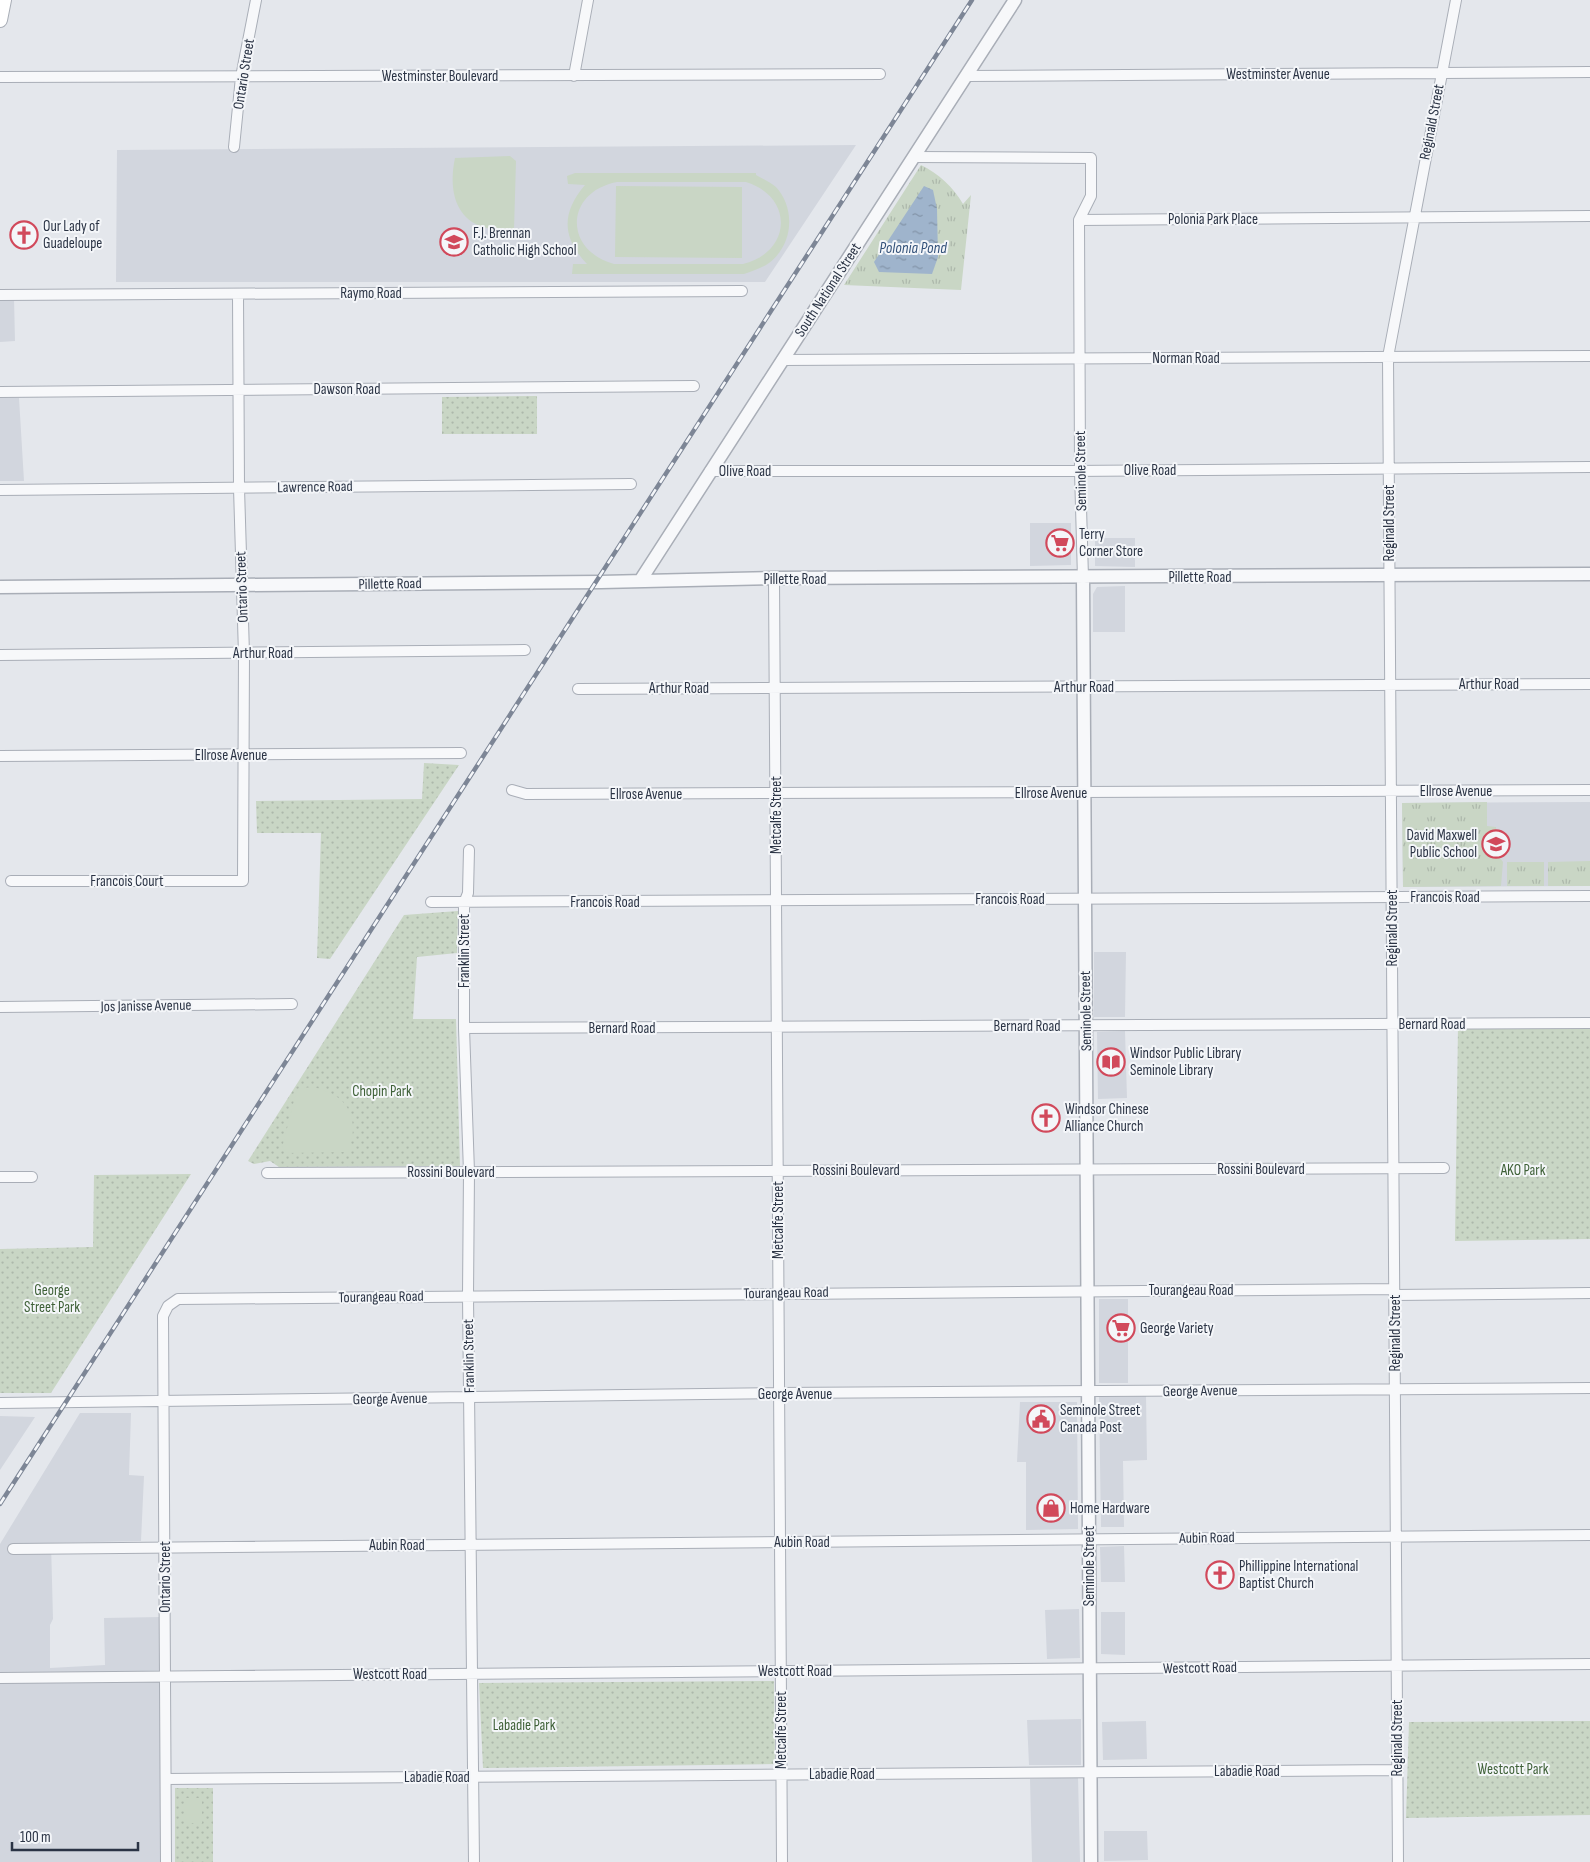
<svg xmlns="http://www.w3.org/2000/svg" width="1590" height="1862" font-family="'Sofia Sans Condensed',sans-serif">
<defs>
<pattern id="grass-tufts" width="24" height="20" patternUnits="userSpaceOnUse" patternTransform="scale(1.25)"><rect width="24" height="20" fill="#c9d6c5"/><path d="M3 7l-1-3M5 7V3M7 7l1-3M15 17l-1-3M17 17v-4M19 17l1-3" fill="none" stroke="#adb8ab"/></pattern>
<pattern id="park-dots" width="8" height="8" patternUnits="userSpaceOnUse" patternTransform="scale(1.25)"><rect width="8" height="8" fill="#c9d6c5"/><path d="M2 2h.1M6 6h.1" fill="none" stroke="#adb8ab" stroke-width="1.8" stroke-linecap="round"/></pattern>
<pattern id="water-ripples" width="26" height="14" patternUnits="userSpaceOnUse" patternTransform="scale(1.25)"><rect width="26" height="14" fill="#9fb4cc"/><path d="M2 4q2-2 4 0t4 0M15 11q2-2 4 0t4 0" fill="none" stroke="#8293a7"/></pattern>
</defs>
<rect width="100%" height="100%" fill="#e4e7ec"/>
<path fill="#d2d6de" d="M856,145L765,282H116L117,150Z
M14,298L15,341L0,342V299Z
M0,398H19L24,481H0Z
M1030,523H1071V565L1030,566Z
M1095,538H1135V567L1095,566Z
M1125,586V632H1093V594L1097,587Z
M1590,802V886L1403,887L1402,803Z
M1094,952H1126L1125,1017H1094Z
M1125,1031L1127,1098L1098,1099L1097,1032Z
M1099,1299H1128V1383H1099Z
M1146,1396L1147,1460L1123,1461L1124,1527H1101L1099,1397Z
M1020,1402H1077L1078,1529L1026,1530V1462H1017Z
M80,1413H131L129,1475L144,1476L141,1541L51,1543L53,1619L50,1625V1668L105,1665L104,1618L161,1617V1862H0V1544Z
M0,1416L35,1417L0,1470Z
M1124,1546L1125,1582H1101L1100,1547Z
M1079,1609L1080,1658L1047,1659L1045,1610Z
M1101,1612H1125V1655L1101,1654Z
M1081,1719V1765H1029L1027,1720Z
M1146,1721L1147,1759L1103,1760L1102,1722Z
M1078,1777L1080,1862H1032L1030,1779Z
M1104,1831H1147L1148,1860L1104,1861Z"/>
<path fill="url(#grass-tufts)" d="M921,165C939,174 953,187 963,204L971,195L961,290L844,285Z
M1487,802V826L1496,827L1498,855L1503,862L1501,886L1403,887L1402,803Z
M1590,861V886H1548V862Z
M1507,862H1544V886H1507Z"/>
<path fill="url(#park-dots)" d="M537,396V434H442V397Z
M424,763L459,765L330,959L317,958L321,833H257L256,801L422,799Z
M458,911L457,953L417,957L413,1019H456L460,1166L279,1167L270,1161L254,1164L248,1161L404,915Z
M1590,1025V1239L1455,1241L1458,1026Z
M191,1174L51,1393H0V1249L93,1247L94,1175Z
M774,1681L775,1764L483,1768L479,1683Z
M1590,1721V1815L1406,1818L1409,1722Z
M175,1788H213V1862H175Z"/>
<path fill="#c9d6c5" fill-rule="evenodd" d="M510,156L516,161L514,230C504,229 492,230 483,227C453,217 449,186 455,158Z
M575,173H756V175C763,179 770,182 776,187C796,209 793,245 769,263C762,268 753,271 744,274H572L573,264H587C562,238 561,213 585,185L568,184L567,176ZM617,182H746C794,197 792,252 743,264H614C563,250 565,192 617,182Z
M616,186L742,187V258L615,257Z
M312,1087C348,1094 361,1118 348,1152L287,1153L282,1148L297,1089Z
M186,1798H202V1823H186Z"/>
<path fill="url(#water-ripples)" d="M924,186L933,190L937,209L938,257L932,274L879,272L874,262Z"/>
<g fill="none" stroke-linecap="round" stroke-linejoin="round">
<g stroke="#a9aeb7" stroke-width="12">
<path id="minor" d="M574,76L588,0
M966,76L1590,72
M0,77L880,74
M234,147L241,77L256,0
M914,157L1091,158V196L1079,220L1080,471L1083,578
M1079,220L1590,216
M0,295L742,291
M782,360L1590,356
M0,392L694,386
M710,471H1070L1590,467
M0,490L631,484
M774,578L782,1862
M0,655L525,650
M578,689L1590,684
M0,756L461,753
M512,790L526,794L1590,790
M469,850L468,893L464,903V1028L469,1172L468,1296L474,1862
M11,881H243L244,654L239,488L238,294
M431,902L1590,896
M0,1007L292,1004
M464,1028L1590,1023
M267,1173L1444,1168
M0,1177H32
M1394,1295L1590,1293
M0,1403L778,1393L1590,1388
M13,1549L1590,1535
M0,1678L1590,1664
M166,1779L1398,1770
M166,1862L163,1316L168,1306L178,1299L1394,1289
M1398,1862L1388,357L1456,0"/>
</g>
<g stroke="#a9aeb7" stroke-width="15">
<path id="tertiary" d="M1083,578L1091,1862
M640,581L1015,0
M0,587L601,582L774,578L1590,574"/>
</g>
<g stroke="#a9aeb7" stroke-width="16">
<path id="secondary" d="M0,20L4,0"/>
</g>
<use href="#minor" stroke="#f7f8fa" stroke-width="10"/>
<use href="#tertiary" stroke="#f7f8fa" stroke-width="12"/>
<use href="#secondary" stroke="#fff" stroke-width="14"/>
<g stroke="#7d8696" stroke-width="4.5">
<path id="rail" d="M0,1504L972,0"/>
</g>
<use href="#rail" stroke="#f4f6f9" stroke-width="2.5" stroke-dasharray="8" stroke-linecap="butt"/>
</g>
<defs>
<g id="church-ring" transform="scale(1.4375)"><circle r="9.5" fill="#f4f6f9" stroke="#d1495b" stroke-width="1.5"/><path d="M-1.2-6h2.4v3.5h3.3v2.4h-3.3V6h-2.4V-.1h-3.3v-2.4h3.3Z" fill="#d1495b"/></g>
<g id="school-ring" transform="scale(1.4375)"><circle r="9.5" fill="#f4f6f9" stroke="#d1495b" stroke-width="1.5"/><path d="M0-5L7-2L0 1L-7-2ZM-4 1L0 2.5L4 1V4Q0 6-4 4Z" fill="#d1495b"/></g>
<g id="supermarket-ring" transform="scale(1.4375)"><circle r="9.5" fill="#f4f6f9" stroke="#d1495b" stroke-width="1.5"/><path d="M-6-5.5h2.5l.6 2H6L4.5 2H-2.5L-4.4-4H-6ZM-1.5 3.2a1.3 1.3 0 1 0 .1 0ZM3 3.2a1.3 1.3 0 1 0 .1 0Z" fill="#d1495b"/></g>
<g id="library-ring" transform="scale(1.4375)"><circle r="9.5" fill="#f4f6f9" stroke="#d1495b" stroke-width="1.5"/><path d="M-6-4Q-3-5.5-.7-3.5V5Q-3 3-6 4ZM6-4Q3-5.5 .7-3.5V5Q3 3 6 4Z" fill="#d1495b"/></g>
<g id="civic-ring" transform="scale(1.4375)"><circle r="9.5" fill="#f4f6f9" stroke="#d1495b" stroke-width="1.5"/><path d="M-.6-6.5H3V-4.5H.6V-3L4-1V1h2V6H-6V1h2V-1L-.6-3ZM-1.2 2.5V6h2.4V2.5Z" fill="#d1495b"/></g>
<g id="shop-ring" transform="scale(1.4375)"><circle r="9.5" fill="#f4f6f9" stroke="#d1495b" stroke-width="1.5"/><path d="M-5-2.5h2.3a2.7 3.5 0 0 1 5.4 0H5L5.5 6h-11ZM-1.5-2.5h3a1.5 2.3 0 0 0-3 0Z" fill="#d1495b"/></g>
</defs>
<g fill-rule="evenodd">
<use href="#church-ring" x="24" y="235"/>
<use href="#school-ring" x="454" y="242"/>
<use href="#supermarket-ring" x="1060" y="543"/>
<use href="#school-ring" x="1496" y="844"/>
<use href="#library-ring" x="1111" y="1062"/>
<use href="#church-ring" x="1046" y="1118"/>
<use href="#supermarket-ring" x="1121" y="1328"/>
<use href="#civic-ring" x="1041" y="1419"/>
<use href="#shop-ring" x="1051" y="1508"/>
<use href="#church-ring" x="1220" y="1575"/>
</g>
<g text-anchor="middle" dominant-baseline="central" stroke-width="4" stroke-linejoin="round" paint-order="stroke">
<g font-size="15" fill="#2b3445" stroke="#f4f6f9">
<text transform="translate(244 74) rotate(-81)">Ontario Street</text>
<text x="1278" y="74">Westminster Avenue</text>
<text x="440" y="76">Westminster Boulevard</text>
<text transform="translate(1432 122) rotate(-79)">Reginald Street</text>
<text x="1213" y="219">Polonia Park Place</text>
<text transform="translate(828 290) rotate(-57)">South National Street</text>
<text x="371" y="293">Raymo Road</text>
<text x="1186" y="358">Norman Road</text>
<text x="347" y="389">Dawson Road</text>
<text x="1150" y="470">Olive Road</text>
<text x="745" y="471">Olive Road</text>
<text transform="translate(1081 471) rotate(-91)">Seminole Street</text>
<text transform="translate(315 487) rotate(-1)">Lawrence Road</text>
<text transform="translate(1389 523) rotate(-90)">Reginald Street</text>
<text x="1200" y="577">Pillette Road</text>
<text x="795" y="579">Pillette Road</text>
<text transform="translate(390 584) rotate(-1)">Pillette Road</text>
<text transform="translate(242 587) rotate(-92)">Ontario Street</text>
<text x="263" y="653">Arthur Road</text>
<text x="1489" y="684">Arthur Road</text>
<text x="1084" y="687">Arthur Road</text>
<text x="679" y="688">Arthur Road</text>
<text x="231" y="755">Ellrose Avenue</text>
<text x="1456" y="791">Ellrose Avenue</text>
<text x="1051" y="793">Ellrose Avenue</text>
<text x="646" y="794">Ellrose Avenue</text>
<text transform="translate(776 815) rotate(-90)">Metcalfe Street</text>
<text x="127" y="881">Francois Court</text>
<text x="1445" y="897">Francois Road</text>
<text x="1010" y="899">Francois Road</text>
<text x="605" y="902">Francois Road</text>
<text transform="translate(1392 928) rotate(-90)">Reginald Street</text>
<text transform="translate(464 951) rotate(-90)">Franklin Street</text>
<text transform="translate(146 1006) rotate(-1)">Jos Janisse Avenue</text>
<text transform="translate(1086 1011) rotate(-91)">Seminole Street</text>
<text x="1432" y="1024">Bernard Road</text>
<text x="1027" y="1026">Bernard Road</text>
<text x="622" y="1028">Bernard Road</text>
<text x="1261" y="1169">Rossini Boulevard</text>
<text x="856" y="1170">Rossini Boulevard</text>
<text x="451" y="1172">Rossini Boulevard</text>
<text transform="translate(778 1220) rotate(-90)">Metcalfe Street</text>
<text x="1191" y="1290">Tourangeau Road</text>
<text transform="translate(786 1293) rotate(-1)">Tourangeau Road</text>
<text transform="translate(381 1297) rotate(-1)">Tourangeau Road</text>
<text transform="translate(1395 1333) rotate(-90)">Reginald Street</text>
<text transform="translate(469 1356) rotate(-91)">Franklin Street</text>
<text transform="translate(1200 1391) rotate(-1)">George Avenue</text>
<text x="795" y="1394">George Avenue</text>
<text transform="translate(390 1399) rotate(-1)">George Avenue</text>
<text transform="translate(1207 1538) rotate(-1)">Aubin Road</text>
<text x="802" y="1542">Aubin Road</text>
<text x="397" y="1545">Aubin Road</text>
<text transform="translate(1089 1566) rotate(-90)">Seminole Street</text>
<text transform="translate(165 1577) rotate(-90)">Ontario Street</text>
<text transform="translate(1200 1668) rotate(-1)">Westcott Road</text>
<text x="795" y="1671">Westcott Road</text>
<text x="390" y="1674">Westcott Road</text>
<text transform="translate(781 1730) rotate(-90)">Metcalfe Street</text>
<text transform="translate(1397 1738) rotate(-90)">Reginald Street</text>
<text x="1247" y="1771">Labadie Road</text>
<text x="842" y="1774">Labadie Road</text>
<text x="437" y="1777">Labadie Road</text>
</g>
<g font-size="15" fill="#2b3445" stroke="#f4f6f9" text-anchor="start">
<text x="43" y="226">Our Lady of<tspan x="43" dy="17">Guadeloupe</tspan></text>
<text x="473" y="233">F.J. Brennan<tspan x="473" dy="17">Catholic High School</tspan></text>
<text x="1079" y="534">Terry<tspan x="1079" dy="17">Corner Store</tspan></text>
<text x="1477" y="835" text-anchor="end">David Maxwell<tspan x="1477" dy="17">Public School</tspan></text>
<text x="1130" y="1053">Windsor Public Library<tspan x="1130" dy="17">Seminole Library</tspan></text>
<text x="1065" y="1109">Windsor Chinese<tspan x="1065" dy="17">Alliance Church</tspan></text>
<text x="1140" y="1328">George Variety</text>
<text x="1060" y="1410">Seminole Street<tspan x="1060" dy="17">Canada Post</tspan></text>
<text x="1070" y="1508">Home Hardware</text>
<text x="1239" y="1566">Phillippine International<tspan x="1239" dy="17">Baptist Church</tspan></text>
</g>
<g font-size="15" fill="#3f6138" stroke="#f4f6f9">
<text x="382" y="1091">Chopin Park</text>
<text x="1523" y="1170">AKO Park</text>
<text x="52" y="1290">George<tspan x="52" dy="17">Street Park</tspan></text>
<text x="524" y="1725">Labadie Park</text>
<text x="1513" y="1769">Westcott Park</text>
</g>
<g font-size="16" font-style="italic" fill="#34527a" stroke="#f4f6f9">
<text x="913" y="248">Polonia Pond</text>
</g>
</g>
<path d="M12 1842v8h126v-8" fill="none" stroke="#2b3445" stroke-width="2.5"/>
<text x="20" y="1842" font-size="15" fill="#2b3445" stroke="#f4f6f9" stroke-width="4" paint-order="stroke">100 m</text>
</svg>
